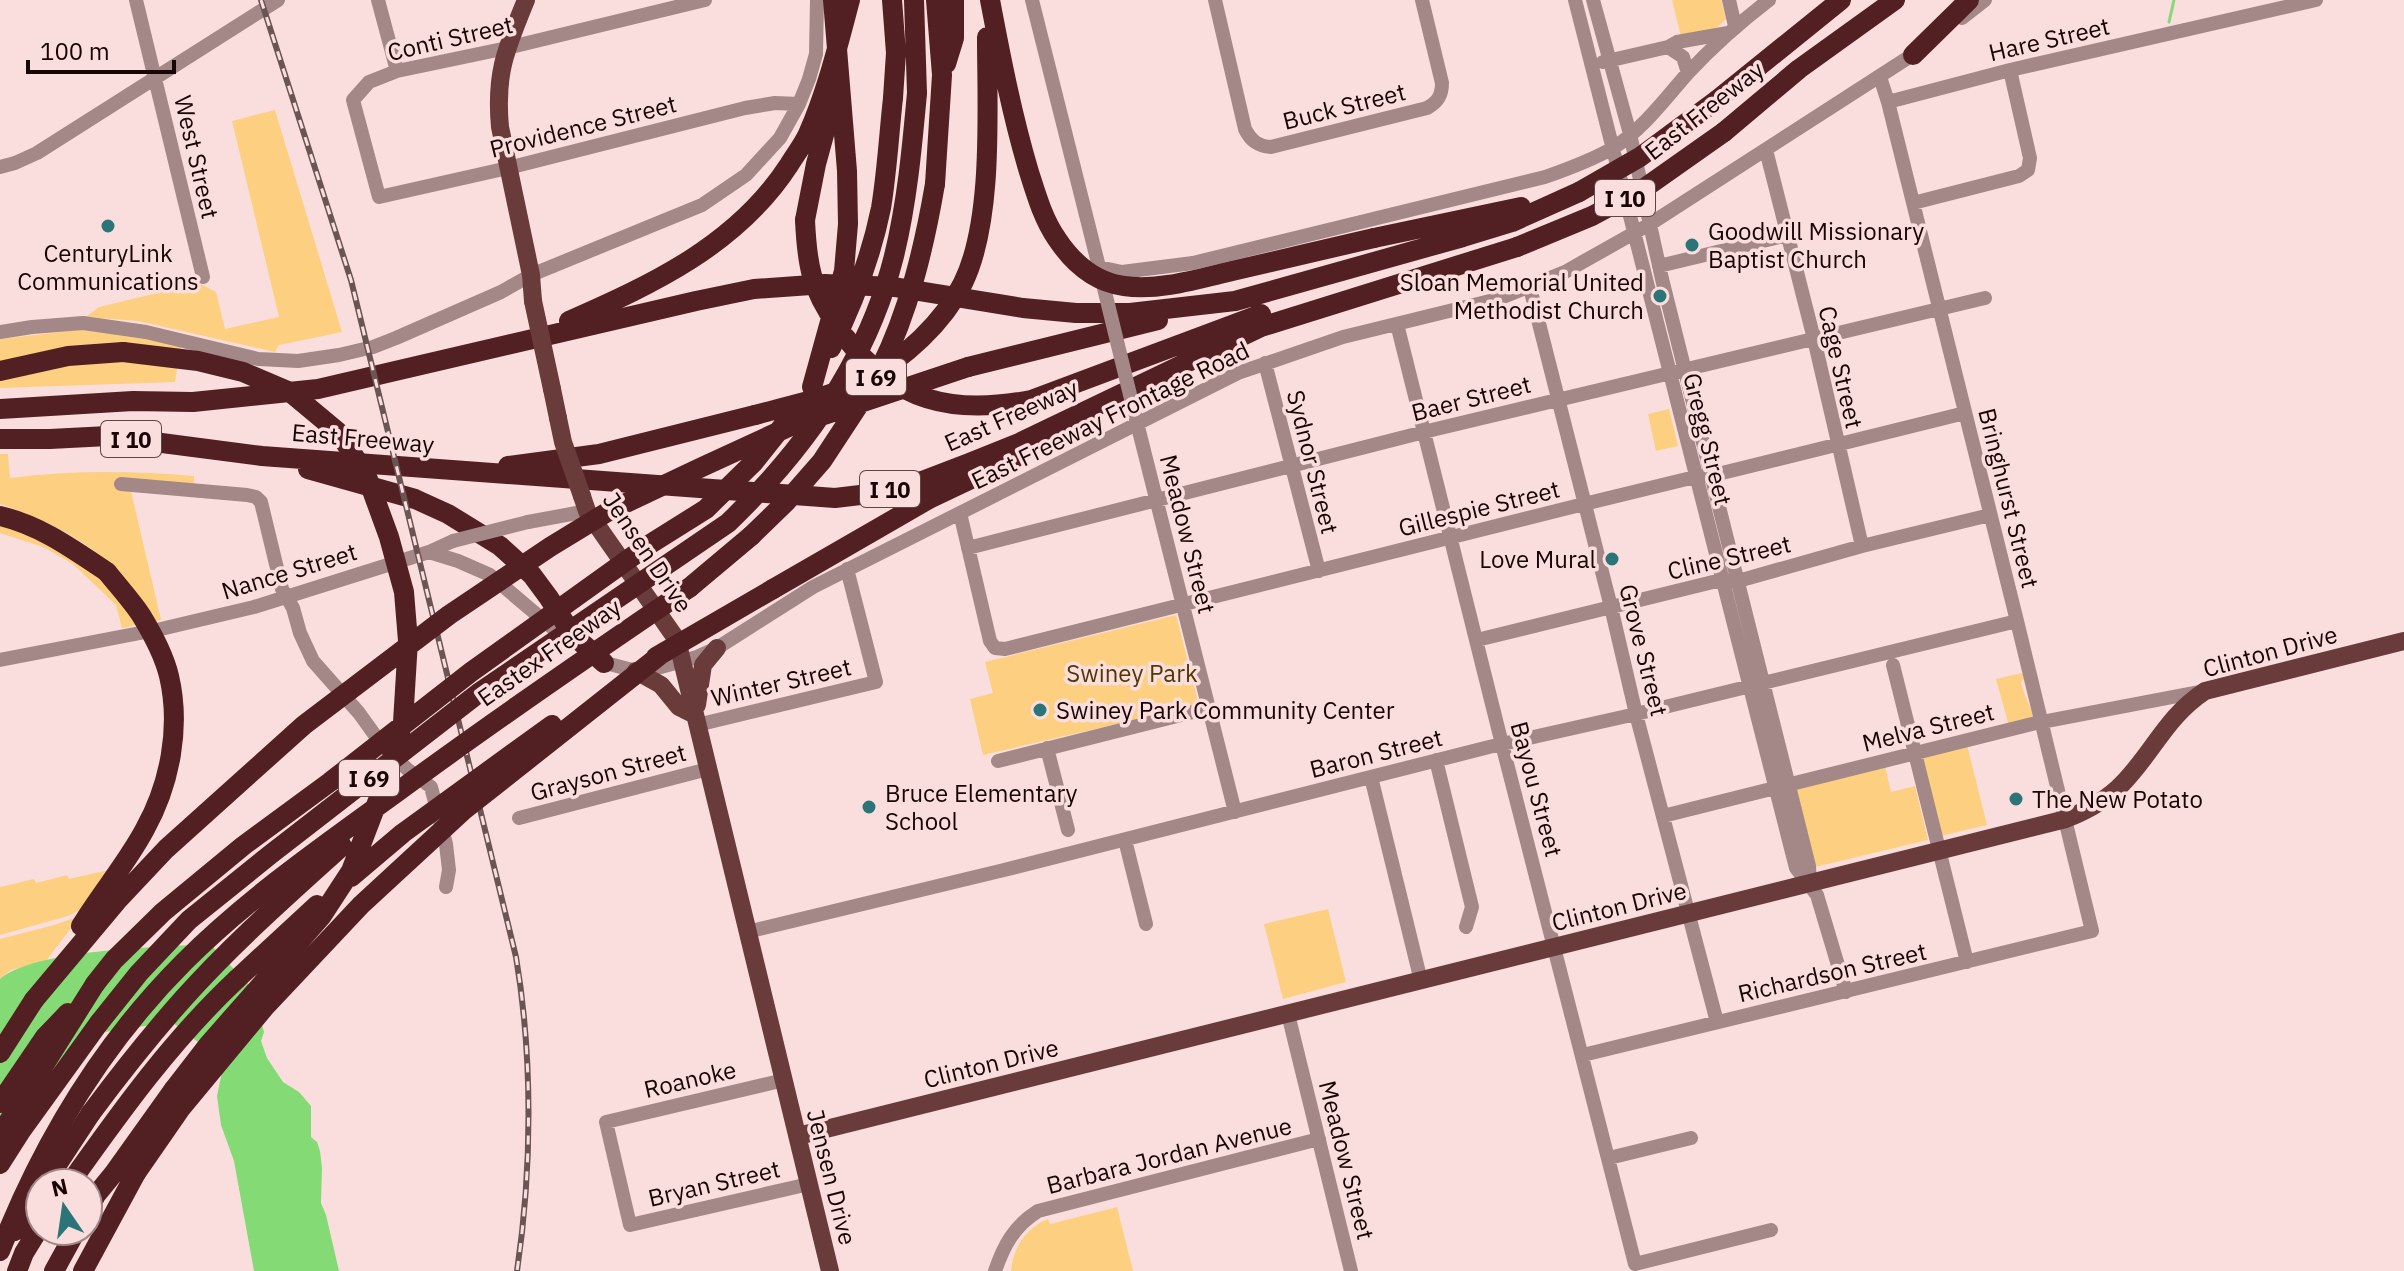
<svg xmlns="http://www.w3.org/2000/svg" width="2404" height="1271" font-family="'IBM Plex Sans',sans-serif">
<rect width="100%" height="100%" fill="#fadedd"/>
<path fill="#fdd081" d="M1672,0H1721L1726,19L1712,32L1681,37Z
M275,110L342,332L279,345L275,352L138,321L86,317L99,307L199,283L216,292L225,329L279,317L232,121Z
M77,330L103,331L181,344L175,382L0,388V339Z
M1669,409L1678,446L1656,451L1648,414Z
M0,454H8L10,478C72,470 133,471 194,476V484L131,491L161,620L122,628L116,605L73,564L43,547L0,533V521L122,574C86,540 47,520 0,504Z
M1176,615L1199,705L983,755L970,699L993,693L985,662Z
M2022,673L2024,679L2021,682C2024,696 2030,704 2033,717L2009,726L1996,679Z
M1967,745L1987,825L1941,836L1921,756Z
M1885,766L1891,792L1915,786L1928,840L1815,867L1796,787Z
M113,869L86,907L68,916L0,935V887L34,879L36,883L67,875L69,879Z
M1328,909L1346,982L1283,999L1264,924Z
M80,916L46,961L11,970L0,979V939L54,925Z
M1117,1207L1133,1271H1011C1013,1247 1026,1228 1048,1219L1050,1224Z"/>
<path fill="#84da74" d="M210,944L252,988L264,1032L261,1041L267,1058L283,1082L299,1092L311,1106V1137L317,1142L320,1151L322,1168L321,1203L326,1215L339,1271H254L234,1161L221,1125L217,1096L224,1062L172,1022L91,1034L0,1130V979C35,949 161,947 210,944Z"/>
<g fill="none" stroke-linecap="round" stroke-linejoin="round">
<path stroke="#84da74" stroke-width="3" d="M2169,22L2174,0"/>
<path stroke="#a48887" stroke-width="14" d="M136,0L203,277
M378,0L397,71
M705,0L507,48L397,71L369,82L353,100L379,197L508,168L745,108L775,103L799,104
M1032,0L1101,275
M1215,0L1245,129C1251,141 1258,146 1271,147L1427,108C1438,102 1442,95 1442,83L1422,0
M1575,0L1796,868L1817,895L1846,992
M1593,0L1630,134L1662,279L1809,866L1810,883
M1729,0L1735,26
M1962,18L1985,0
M1668,47L1683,57L1688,73
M1603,62L1668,47L1677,42L1728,33
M1888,102L2010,70L2316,0
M1766,150L1814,339L1862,546
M0,167L15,163L37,153L278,0
M1913,203L2019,176L2028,170L2030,158L2010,70
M1659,266L1788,235
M1099,267L1122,272L1193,263L1545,177C1568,169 1592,160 1613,148C1643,129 1664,100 1687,74C1712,47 1739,23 1769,0
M1530,288L1611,607L1636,714L1717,1022
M1397,324L1502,744L1635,1264L1771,1230
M0,332L32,327L83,323L146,332L258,359L298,361L339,355L373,347L396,338L501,292L531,275L702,205L746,175L780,138L799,104L809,79L816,54L817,0
M1265,363L1319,571
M1135,415L1235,812
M121,484L247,495L256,497L261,502L282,589L293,608L300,633L313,661L359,713L382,745L407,769L431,787L446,844L449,870L446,887
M960,513L990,641L995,648L1005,649L1584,504L1695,477L1722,473L1965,413
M528,522L587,511
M968,548L1436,429L1985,298
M429,552L458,561L490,575L568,641
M1477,640L1721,580L1738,581L1862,546L1990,515
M0,660L161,629L254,607L429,552L453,541
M598,661L636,671L650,670L697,657L717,648L813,587L1238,373L1343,337L1498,299L1565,272L1650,224L1920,50
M1893,665L1967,962
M697,725L876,682L847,569
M1047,748L1068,830
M1436,760L1472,907L1466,927
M998,761L1209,708
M1371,777L1421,981
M1663,816L2032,724L2204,691
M519,818L708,769
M1125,840L1146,924
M747,932L1004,870L1489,747L1636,714L2017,621
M1288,1014L1351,1271
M1583,1055L2092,931L2017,621L1888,102L1880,77
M784,1080L606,1122L630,1225L809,1184
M1609,1158L1691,1138
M995,1271C1004,1245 1014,1226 1038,1211L1319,1139"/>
<path stroke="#693c3b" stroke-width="18" d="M526,0C506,49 495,73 500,127L531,275L533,301
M552,389L558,418
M582,496L587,511L677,640L830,1271
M636,671L661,685L679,707L695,715
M697,705L703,665L717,648
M798,1136L2066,819C2086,811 2108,799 2123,783C2154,751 2166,717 2205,691L2404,641"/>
<path stroke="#522022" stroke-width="20" d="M892,0L896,53L893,98
M914,0L917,93
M1913,55L1969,0
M946,64L954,38V0
M1717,100L1841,0
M1724,132L1799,69L1895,0
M935,184L942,75L936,0
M805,220L816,164L837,87
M1374,238L1521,207
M569,321C653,284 737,245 789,165C795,155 803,145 808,134C827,91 838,45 850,0
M845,337C896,402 952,415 1031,400L1261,314
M968,367L1158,320
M0,371L68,356L123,352
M0,409L133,401L193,402L318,389L696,301L754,289L825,284L894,287L1023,308L1076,313H1130L1235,301L1463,237L1512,222L1579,192
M0,439H50L108,436L262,456L835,498L877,493L922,481L969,463L1019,443L1261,327L1517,247
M508,466L599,454L755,415
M308,469L415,499L448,514L500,546L532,575L549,598L572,634L604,663
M0,516C40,525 74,550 107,572
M689,588L751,536
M773,589L929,499L1015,458
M0,1053L34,1000
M0,1103L45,1037L68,1013
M0,1135L95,984
M0,1164L21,1131L99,1023
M45,1183L91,1113
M70,1183C121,1111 172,1040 237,979
M88,1210L96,1195L114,1173L174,1089
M15,1231L40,1191
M17,1271L24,1253L40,1227
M54,1271L76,1231
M83,1271L136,1173"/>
<g stroke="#6b5554" stroke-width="6">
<path id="rail" d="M261,0L351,280L516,957C533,1058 532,1170 517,1271"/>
</g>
<use href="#rail" stroke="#fadedd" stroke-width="3" stroke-dasharray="9" stroke-linecap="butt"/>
<path stroke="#a48887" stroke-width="14" d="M1104,288L1134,411
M453,541L528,522"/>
<path stroke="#693c3b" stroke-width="18" d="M533,301L552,389
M558,418L563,442L582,496"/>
<path stroke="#522022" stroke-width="20" d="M990,0C1001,58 1012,115 1029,172C1036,194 1043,219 1057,239C1073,263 1094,282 1124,286C1159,291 1198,279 1232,271C1279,260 1327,249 1374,238
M1579,192L1640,157L1717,100
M805,220C807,264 811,289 837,325
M1517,247L1592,216L1646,187L1724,132
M831,348C853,304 871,257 881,208C887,172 889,134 893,98
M123,352L198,361L243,372L290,392L338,432L366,474L389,537L404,592L408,641L403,722L383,787L351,871L321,917L208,1045L174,1089
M880,369C909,311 924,248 935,184
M812,387L844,271L848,224L847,171L833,0
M755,415C792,405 832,397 865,379C903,360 944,322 963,283C994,220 987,107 987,37
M751,536L787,501L822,461L864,397
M656,657L773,589
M351,877L403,833L552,725
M81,926C101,893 127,863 145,829C170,784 181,727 169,676C164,655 152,633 141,615C131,600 118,586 107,572
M237,979L317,905
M95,984L114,960L163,912L243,846L330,782L471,672L647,546L706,509L754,462L801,403
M34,1000L117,901L166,849L304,725L449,615L550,547L609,511L702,467L791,426L968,367
M99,1023L139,973L189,920L271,854L480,692L728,523C804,450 868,360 894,256C907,203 912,148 917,93
M91,1113C120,1074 150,1036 183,999C232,944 288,895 342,846
M136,1173L181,1108L264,1008L361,905L464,810L664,652
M0,1251C42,1144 102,1044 184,962C248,898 323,846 396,793C492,722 590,655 689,588"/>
</g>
<g fill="#2b7579" stroke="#fadedd" stroke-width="3">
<circle cx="108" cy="226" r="8"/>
<circle cx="1692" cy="245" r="8"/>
<circle cx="1660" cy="296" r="8"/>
<circle cx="1612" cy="559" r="8"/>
<circle cx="1040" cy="710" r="8"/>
<circle cx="2016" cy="799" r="8"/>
<circle cx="869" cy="807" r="8"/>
</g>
<g text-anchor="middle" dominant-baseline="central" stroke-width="7" stroke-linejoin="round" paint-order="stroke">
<g fill="#fadedd" stroke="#5c4646" stroke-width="2">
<rect x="1595" y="180" width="60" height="36" rx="6"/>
<rect x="846" y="359" width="60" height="36" rx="6"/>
<rect x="101" y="421" width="60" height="36" rx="6"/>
<rect x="860" y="471" width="60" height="36" rx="6"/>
<rect x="339" y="760" width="60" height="36" rx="6"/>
</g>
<g font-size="22" font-weight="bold" fill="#190505">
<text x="1625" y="198">I 10</text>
<text x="876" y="377">I 69</text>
<text x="131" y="439">I 10</text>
<text x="890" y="489">I 10</text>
<text x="369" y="778">I 69</text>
</g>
<g font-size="24" fill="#190505" stroke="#fadedd">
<text transform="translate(450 38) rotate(-13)">Conti Street</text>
<text transform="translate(2049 39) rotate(-13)">Hare Street</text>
<text transform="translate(1344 106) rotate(-14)">Buck Street</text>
<text transform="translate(1704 110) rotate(-38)">East Freeway</text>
<text transform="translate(583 126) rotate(-14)">Providence Street</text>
<text transform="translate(197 157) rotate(77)">West Street</text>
<text transform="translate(1841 367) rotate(77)">Cage Street</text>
<text transform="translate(1471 398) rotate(-14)">Baer Street</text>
<text transform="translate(1011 415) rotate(-24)">East Freeway</text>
<text transform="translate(1110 415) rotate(-26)">East Freeway Frontage Road</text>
<text transform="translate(363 438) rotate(5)">East Freeway</text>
<text transform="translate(1708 439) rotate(76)">Gregg Street</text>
<text transform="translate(1313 462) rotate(76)">Sydnor Street</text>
<text transform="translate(2009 498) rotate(76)">Bringhurst Street</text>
<text transform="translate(1479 508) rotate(-14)">Gillespie Street</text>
<text transform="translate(1188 534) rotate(76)">Meadow Street</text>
<text transform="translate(648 552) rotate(56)">Jensen Drive</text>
<text transform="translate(1729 557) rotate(-13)">Cline Street</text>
<text transform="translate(289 571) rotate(-17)">Nance Street</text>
<text transform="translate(1644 650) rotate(76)">Grove Street</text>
<text transform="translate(2270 651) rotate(-15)">Clinton Drive</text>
<text transform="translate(549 652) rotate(-35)">Eastex Freeway</text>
<text transform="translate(781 682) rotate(-13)">Winter Street</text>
<text transform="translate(1928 727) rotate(-14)">Melva Street</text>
<text transform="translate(1376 753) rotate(-14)">Baron Street</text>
<text transform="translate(608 772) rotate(-15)">Grayson Street</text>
<text transform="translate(1537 789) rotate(75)">Bayou Street</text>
<text transform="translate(1619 906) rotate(-14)">Clinton Drive</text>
<text transform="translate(1832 972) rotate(-13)">Richardson Street</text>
<text transform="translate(991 1063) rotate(-14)">Clinton Drive</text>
<text transform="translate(690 1079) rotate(-13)">Roanoke</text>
<text transform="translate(1169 1155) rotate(-14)">Barbara Jordan Avenue</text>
<text transform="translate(1347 1160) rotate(76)">Meadow Street</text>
<text transform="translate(832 1177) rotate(76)">Jensen Drive</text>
<text transform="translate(714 1183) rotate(-13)">Bryan Street</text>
</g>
<g font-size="24" fill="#190505" stroke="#fadedd" text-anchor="start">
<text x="1708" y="231">Goodwill Missionary<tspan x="1708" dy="28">Baptist Church</tspan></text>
<text x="108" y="253" text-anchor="middle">CenturyLink<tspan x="108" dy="28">Communications</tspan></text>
<text x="1644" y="282" text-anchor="end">Sloan Memorial United<tspan x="1644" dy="28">Methodist Church</tspan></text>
<text x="1596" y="559" text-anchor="end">Love Mural</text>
<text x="1056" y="710">Swiney Park Community Center</text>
<text x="885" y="793">Bruce Elementary<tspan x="885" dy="28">School</tspan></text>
<text x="2032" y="799">The New Potato</text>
</g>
<g font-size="24" fill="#513800" stroke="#fadedd">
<text x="1132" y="673">Swiney Park</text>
</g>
</g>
<g transform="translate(64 1207) rotate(347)"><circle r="38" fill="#fadedd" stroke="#a08787" stroke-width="2"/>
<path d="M0-6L14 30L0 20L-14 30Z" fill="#2b7579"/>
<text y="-12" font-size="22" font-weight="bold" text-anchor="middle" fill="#190505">N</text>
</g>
<path d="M28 60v12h146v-12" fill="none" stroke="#190505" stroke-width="4"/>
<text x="40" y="60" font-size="24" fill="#190505" stroke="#fadedd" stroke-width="6" paint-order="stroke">100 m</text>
</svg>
